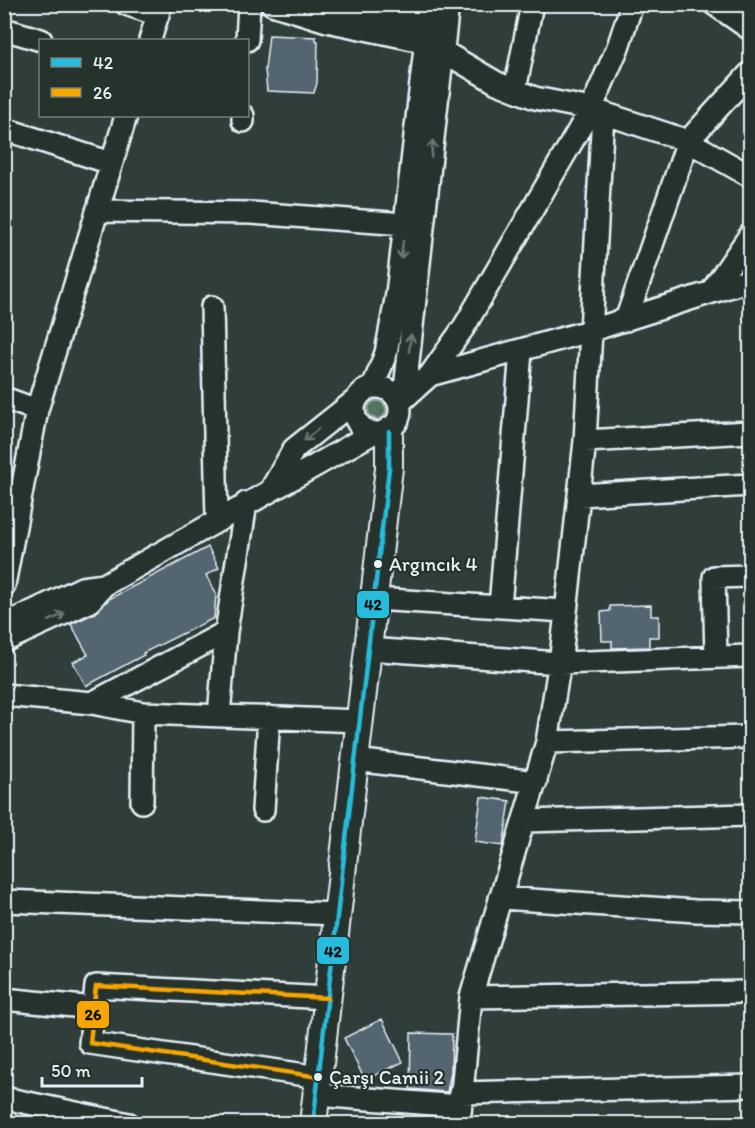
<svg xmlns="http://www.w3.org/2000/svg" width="755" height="1128" font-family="Itim,sans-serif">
<defs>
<pattern id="grass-tufts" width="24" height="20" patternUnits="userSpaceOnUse" patternTransform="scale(1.5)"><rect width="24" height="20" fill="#52745e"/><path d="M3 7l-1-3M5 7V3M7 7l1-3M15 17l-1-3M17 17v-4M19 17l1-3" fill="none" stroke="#4b5c53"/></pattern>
</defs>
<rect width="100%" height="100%" fill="#2f3d3b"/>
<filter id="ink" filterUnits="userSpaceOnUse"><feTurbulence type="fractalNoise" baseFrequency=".0167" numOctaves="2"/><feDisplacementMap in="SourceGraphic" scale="12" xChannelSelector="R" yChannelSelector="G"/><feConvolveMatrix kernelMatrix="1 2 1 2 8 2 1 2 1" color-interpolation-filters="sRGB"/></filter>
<g filter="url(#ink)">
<path fill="url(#grass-tufts)" stroke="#9db2ab" stroke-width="1.5" d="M368 410a9 9 0 1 1 18 0a9 9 0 1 1-18 0Z"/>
<path fill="#536571" stroke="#e8f1f8" stroke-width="1.5" d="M269,35L316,37V41H318L317,83L314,93L267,91L265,69Z
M208,547L219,568L206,575L216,594L214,618L143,653L144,655L86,686L73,662L88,655L71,624L95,613L109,599Z
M651,605V616H659V637H649V647L612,648V641H602L601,612L610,611V606Z
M481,797L510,801L503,846L475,842Z
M382,1019L403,1062L365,1080L344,1038Z
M411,1033L452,1034L451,1072L447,1092L410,1089Z"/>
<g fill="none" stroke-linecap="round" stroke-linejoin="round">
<g stroke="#e8f1f8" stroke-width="26">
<path id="minor" d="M126,4L158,15
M272,4L327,21L427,42L497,83L535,98L591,109L688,141L750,176
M329,4L440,25
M714,4L750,29
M4,29L41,40
M150,40L161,4
M247,40L249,4
M515,90L532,4
M243,121V116
M4,129L111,163
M97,211L251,213L405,224
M711,292L750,235
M212,307L217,519
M626,320L688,141L750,73
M430,375L589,331L750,280
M354 410a23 23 0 1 1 46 0a23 23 0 1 1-46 0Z
M373,387L386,353L397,294L430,4
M4,398L37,410
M398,399L405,389L448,4
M399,403L430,375L464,327L591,109L618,47L632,4
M585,441L750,432
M272,488L294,449L357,399
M580,495L750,485
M4,585L37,410L126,116
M374,599L566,611
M500,607L521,351
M4,625L82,588L104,585
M4,641L89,602L104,585L373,433
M368,649L560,663L750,656
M716,657L714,577L750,576
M4,695L92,703L143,713L360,721
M92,703L226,632
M219,716L226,632L246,503
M547,742L750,737
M355,760L536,782
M142,802L143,713
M263,810L269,717
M524,821L750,815
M500,898L696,911L750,912
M4,901L337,914
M471,997L750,992
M4,999L94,1008
M319,1077L90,1043L96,986L328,998
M460,1093L750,1086
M317,1095L459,1106
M4,1098L129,1124
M459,1124L471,997L547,742L562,648L585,441L603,113"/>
</g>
<g stroke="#e8f1f8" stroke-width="30">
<path id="major" d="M313,1124L389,468V431"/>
</g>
<use href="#minor" stroke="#26332d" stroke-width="21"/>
<use href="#major" stroke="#26332d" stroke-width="26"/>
<g stroke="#26332d" stroke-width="9">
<path id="bus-1" d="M313,1124L389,468V431"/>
</g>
<g stroke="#26332d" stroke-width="9">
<path id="bus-2" d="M319,1077L90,1043L96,986L328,998"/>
</g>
<use href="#bus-1" stroke="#26bcdd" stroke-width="4.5"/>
<use href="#bus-2" stroke="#f7a600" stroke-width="4.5"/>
</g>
<defs><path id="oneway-shaft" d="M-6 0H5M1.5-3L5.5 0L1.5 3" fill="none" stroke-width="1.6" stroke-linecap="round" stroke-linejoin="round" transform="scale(1.5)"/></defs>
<g stroke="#6a7674">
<use href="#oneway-shaft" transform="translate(432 149) rotate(-84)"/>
<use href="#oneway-shaft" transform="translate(402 250) rotate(96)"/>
<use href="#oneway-shaft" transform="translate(410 343) rotate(-83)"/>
<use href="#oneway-shaft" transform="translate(311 435) rotate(141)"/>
<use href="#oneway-shaft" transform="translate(57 617) rotate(-26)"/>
</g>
</g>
<g fill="#e8f1f8" stroke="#26332d" stroke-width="2">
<circle cx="378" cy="564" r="5"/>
<circle cx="318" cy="1077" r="5"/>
</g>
<g text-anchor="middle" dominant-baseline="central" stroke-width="4.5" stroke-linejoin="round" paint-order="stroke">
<g font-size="20" fill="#e8f1f8" stroke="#26332d" text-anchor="start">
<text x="389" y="564">Argıncık 4</text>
<text x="329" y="1077">Çarşı Camii 2</text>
</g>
</g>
<g stroke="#26332d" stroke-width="2">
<rect x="356" y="590" width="34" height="29" rx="6" fill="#26bcdd"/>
<rect x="316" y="936" width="34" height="29" rx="6" fill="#26bcdd"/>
<rect x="76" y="1000" width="34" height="29" rx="6" fill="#f7a600"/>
</g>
<g font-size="16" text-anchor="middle" font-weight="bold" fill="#111">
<text x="373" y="610">42</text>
<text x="333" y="957">42</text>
<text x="93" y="1020">26</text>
</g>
<rect width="755" height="1128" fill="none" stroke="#26332d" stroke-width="24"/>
<rect x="12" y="12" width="731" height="1104" fill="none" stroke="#e8f1f8" stroke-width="2" filter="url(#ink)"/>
<rect x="39" y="39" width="210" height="78" fill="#26332d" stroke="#747f7e" stroke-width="1.5"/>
<rect x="51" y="58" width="30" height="9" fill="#26bcdd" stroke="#747f7e" stroke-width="1.5"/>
<text x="93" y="69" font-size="18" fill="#e8f1f8">42</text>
<rect x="51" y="88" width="30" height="9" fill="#f7a600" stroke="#747f7e" stroke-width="1.5"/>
<text x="93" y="99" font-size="18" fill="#e8f1f8">26</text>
<path d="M42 1077v9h100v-9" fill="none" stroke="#e8f1f8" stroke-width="3"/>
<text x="51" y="1077" font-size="18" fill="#e8f1f8" stroke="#26332d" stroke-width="4.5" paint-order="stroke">50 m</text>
</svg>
